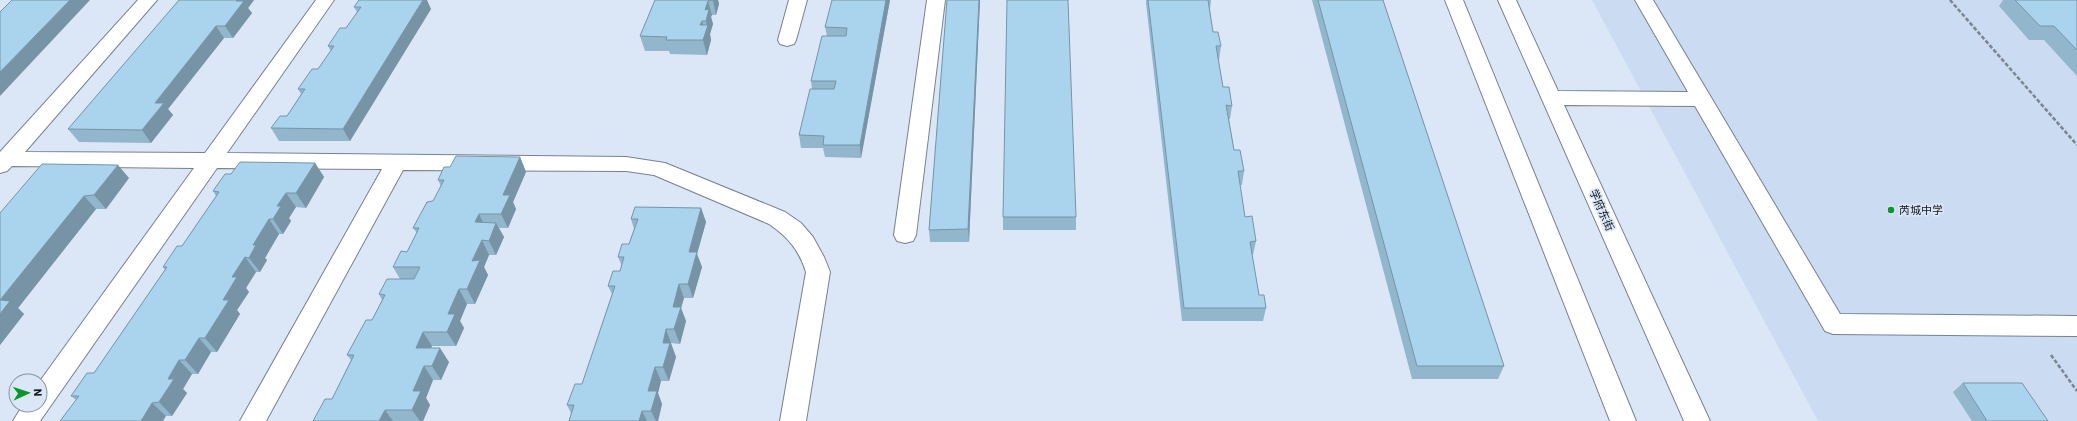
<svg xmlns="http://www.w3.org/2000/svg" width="2077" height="421" font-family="'IBM Plex Sans','Noto Sans SC',sans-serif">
<rect width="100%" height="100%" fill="#dbe7f6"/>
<path fill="#cbdbf1" d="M1592,0H2077V421H1818Z"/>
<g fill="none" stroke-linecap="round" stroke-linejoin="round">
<g stroke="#778290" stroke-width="2">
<path id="minor" d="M138,0H157L25,152L205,153L316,0H334L227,153L626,157L665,163L785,212L801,223L813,237L824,257L830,272L806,421H780L806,272C799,250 788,237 769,224L654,175L626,171L403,170L266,421H240L382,169L217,168L40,421H13L23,405H40V381L194,168L12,166L7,171L0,173V152Z
M789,0H807L796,40L794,44L787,46L780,44L778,40Z
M927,0H945L916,235L913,241L905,243L897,241L894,235Z
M1445,0H1463L1636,421H1610Z
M1498,0H1516L1558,91L1688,92L1635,0H1653L1840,314L2077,316V336L1833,334L1825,331L1695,106L1564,105L1710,421H1684Z"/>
</g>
<path stroke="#7c848f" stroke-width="2.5" stroke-dasharray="4 2" stroke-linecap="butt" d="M1950,0L2077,145
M2051,355L2077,391"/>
<use href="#minor" fill="#fff" fill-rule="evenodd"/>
</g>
<path fill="#92b6cc" d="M179,0H254L248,8L252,13L233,38H224L168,109L173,115L151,143L79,142L68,129Z
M655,0H718L719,4L716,15H712L711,17L713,24L710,34L711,40L707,55L670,54L669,51H645L640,36Z
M890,0L861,158L825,157L823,148H801L799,135L812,89L811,81L827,36L825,27Z
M947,0H980L969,242H930L929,230Z
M1146,0H1211L1210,10L1213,32L1221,46L1219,60H1218L1223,87L1232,106L1230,119H1229L1234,150L1244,171L1242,185H1240L1245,217L1256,241L1253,255H1252L1259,295L1266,308L1263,321H1182L1146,3Z
M1312,0H1383L1504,366L1498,379H1412Z
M2003,0H2077V76L2044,40H2029L1999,6Z
M354,7L431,9L350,141H279L271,128L287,116L301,94L298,89L318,69L331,51L328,46L346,28L357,12Z
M520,157L526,172L513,202L516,209L508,228H499L504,237L496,255H489L484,267L488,275L475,304H467L460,321L464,328L456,346H432L431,348L449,362L441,380H433L426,398L430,405L423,421H313L332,399L351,360L347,355L372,320L382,300L379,294L400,279L393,267L407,252L417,233L413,228L433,201L441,186L438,180L450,167Z
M315,163L324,177L306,208L296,207L289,218L291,221L283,234H279L265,258L267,260L260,272H256L246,288L249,292L237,310L240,314L217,352H211L198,374H192L183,389L187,393L172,416H166L76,400L71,396L94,373L165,270L163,267L182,246L216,196L213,191L231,174Z
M129,178L106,209H96L18,308L24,314L0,345V213Z
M701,208L706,222L697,254L702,267L693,298H684L681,308L686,321L680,344L671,343V345L676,357L669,381H661L658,393L662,404L658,421H569L571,413L567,405L582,384L612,294L608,286L620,271L622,266L618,257L629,244L634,229L631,219Z
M1003,217H1076V230H1003Z
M1963,383L2048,421H1972L1953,392Z"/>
<path fill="#7794a6" d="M70,0H90L0,96V72Z
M237,0H254L248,8L252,13L233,38L225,26Z
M423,0H427L431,9L350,141L343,129Z
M713,0H718L719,4L716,15Z
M886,0H890L861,158L860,145Z
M979,0H980L969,242L968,229Z
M708,1L712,15L711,17L713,24L710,34L711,40L707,55L703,40L700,25L702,21L705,33L707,27L706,21L705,10Z
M216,26L224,38L168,109L173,115L151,143L142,130L155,103Z
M520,157L526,172L513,202L516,209L508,228L501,214L503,195Z
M315,163L324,177L306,208L296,193Z
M118,165L129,178L106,209L94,195Z
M286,193L296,207L289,218L291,221L283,234L273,219L277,206Z
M84,196L96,209L18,308L24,314L0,345V300Z
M701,208L706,222L697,254L702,267L693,298L688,284L689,252Z
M479,214L486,228L475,222Z
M269,219L279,234L265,258L267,260L260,272L249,258L253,245Z
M496,223L504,237L496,255L489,241Z
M482,240L489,255L484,267L488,275L475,304L467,289L472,261Z
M245,257L256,272L246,288L249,292L237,310L240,314L217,352L205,338L223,300L232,277Z
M679,284L684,298L681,308L686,321L680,344L674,329L673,307Z
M459,289L467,304L460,321L464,328L456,346L447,332L448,314Z
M666,329L676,357L669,381L663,367V343Z
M423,332L432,346L425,362L416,348Z
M199,338L211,352L198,374L185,360Z
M440,348L449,362L441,380L432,366Z
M179,360L192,374L183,389L187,393L172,416L159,402L168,379Z
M424,366L433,380L426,398L430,405L423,421H420L412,410L413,391Z
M655,367L661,381L658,393L662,404L658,421H656L651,411L648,391Z
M152,403L166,416L163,421H141Z
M385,410L393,421H379Z
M642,411L647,421H639Z"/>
<path fill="#aad4ed" stroke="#7794a6" d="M12,0H70L0,72V12Z
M179,0H237L236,1H244L225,26H216L155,103H164L142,130L68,129Z
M359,0H423L343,129L271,128L280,116H287L305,89H298L312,69H318L334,46H328L340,28H346L361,7H354Z
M655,0H713L708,1L705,10L709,9L706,21H702L700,25H708L703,40H666L667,37L640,36Z
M832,0H886L860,145H823L824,136L799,135L810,89H834L836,81H811L822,36H846L847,28L825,27Z
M947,0H979L968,229L929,230Z
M1007,0H1068L1076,217H1003Z
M1148,0H1208L1213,32H1218L1221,46H1216L1223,87H1229L1232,106L1226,105L1234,150H1240L1244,171H1238L1245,217L1252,216L1256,241L1250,242L1259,295H1264L1266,308H1184Z
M1318,0H1383L1504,366H1417Z
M2015,0H2077V50L2054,26H2040Z
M456,156L520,157L503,195H510L501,214H479L475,222L496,223L489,241L482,240L472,261L480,260L467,289H459L448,314H455L447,332H423L416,348H440L432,366H424L413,391H421L412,410H385L379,421H313L325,399H332L354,355H347L366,320H372L385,295L379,294L387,279H414L420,267H393L401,251L407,252L419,228H413L427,202L433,201L444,180H438L444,167H450Z
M240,162L315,163L296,193H286L277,206H281L273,219H269L253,245H256L249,258L245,257L232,277H237L223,300H229L205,338H199L185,360H179L168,379H174L159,402L152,403L141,421H60L79,396H71L87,373H94L167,267H163L177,246H182L219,192L213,191L225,174H231Z
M42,164L118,165L94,195L84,196L0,300V213Z
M635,207L701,208L689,252H697L688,284H679L673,307H681L674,329H666L663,343H670L663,367H655L648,391H657L651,411H642L639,421H569L574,405H567L575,384H582L615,286H608L613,271H620L624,257H618L622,244H629L638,219H631Z
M0,300L10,301L0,314Z
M1963,383H2022L2048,421H1987Z"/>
<circle fill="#09962b" stroke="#dbe7f6" stroke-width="1.5" cx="1891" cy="210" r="4"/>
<g text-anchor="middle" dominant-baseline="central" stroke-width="3.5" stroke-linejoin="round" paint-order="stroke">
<g font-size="11" fill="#12161c" stroke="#dbe7f6">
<text transform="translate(1602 210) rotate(66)">学府东街</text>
</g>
<g font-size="11" fill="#12161c" stroke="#dbe7f6" text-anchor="start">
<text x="1899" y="210">芮城中学</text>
</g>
</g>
<g transform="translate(28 393) rotate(87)"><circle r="19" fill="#dbe7f6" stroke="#8b939f"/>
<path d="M0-3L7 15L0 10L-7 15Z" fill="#09962b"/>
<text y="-6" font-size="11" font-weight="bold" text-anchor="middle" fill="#12161c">N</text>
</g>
</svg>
